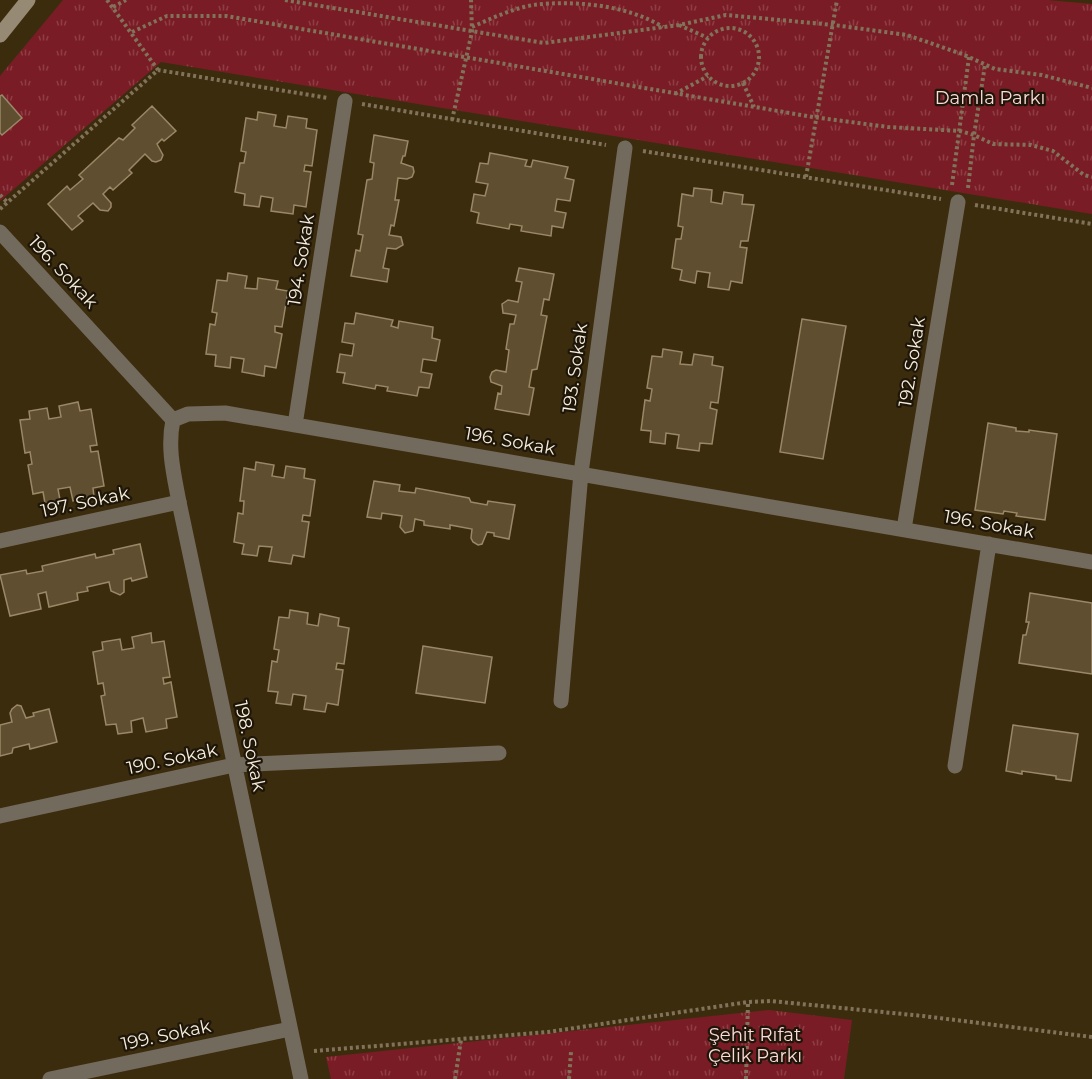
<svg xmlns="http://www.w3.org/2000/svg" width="1092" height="1079" font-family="Montserrat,sans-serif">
<defs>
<pattern id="park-tufts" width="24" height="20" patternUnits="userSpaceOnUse" patternTransform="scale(1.5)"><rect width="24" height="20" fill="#7a1c25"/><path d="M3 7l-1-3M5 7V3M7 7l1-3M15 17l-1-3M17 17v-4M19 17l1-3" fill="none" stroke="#8e3d44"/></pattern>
</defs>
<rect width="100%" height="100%" fill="#3c2c0e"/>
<path fill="url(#park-tufts)" d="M63,0H1047L1092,4V214L161,62L0,201V76Z
M769,1010L852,1020L844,1079H331L326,1057Z"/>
<path fill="#5f4e30" stroke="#9a8868" stroke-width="1.5" d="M2,95L22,118L2,135L0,133V96Z
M152,106L176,131L164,141L162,139L157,144L163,155L161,160L156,162L152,161L145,154L129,170L132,173L113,190L110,187L103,194L111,203V207L108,211L100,210L93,203L78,216L83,221L72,230L48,204L67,186L70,190L83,179L79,175L119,138L123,140L135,128L132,125Z
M258,112L276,115L274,126L286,128L288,116L307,119L306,128L317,130L312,166L305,165L304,171L311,172L306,207L294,205L293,214L271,211L273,198L261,196L259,207L244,205L245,194L235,192L240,163H244L246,152L241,151L246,118L257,120Z
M374,135L408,141L405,156H403L401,163L413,167L414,172L412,177L407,179L398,178L395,200H399L394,226L391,225L389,235L401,237L403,245L396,249L387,248L383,268L389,269L387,282L351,276L356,250L360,251L363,235L358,234L367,180L372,179L374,163L370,162Z
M490,153L527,160L525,166L531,167L533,160L568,167L565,178L574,180L570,201L557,199L555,211L566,213L563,228L552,226L551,236L521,231L522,226L510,224L509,229L477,223L479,213L471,211L474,194L485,196L488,184L476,182L480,163L488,164Z
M694,188L712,190L711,202L722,204L724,192L743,195L742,204L754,205L748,241H741L740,247L747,248L742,283L731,281L729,290L708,287L710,273L697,271L695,283L680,280L682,270L672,268L676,239H681L683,227L678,226L682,194L693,196Z
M519,268L554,274L549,300L544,299L541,315L547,316L537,369L532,370L529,387L534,388L529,415L495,409L498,393L501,394L502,386L491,382L490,377L492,372L496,370L506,372L509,350L506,349L510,324H514L516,315L503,313L502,304L508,300L518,302L522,282L516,281Z
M228,273L247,276L245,288L257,289L258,278L278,281L276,289L288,291L282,327L275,326V332L282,334L276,368L265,366L264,376L242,372L244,359L231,357L230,368L215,366L216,355L206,354L210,324L215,325L217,313L212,312L217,280L227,281Z
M356,313L393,320L391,326L398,328L399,321L433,327L432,338L440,340L436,361L423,359L421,372L432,374L429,388L419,387L417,396L387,391L388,387L376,385L375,389L343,383L345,373L337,372L340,354L352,356L354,344L342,342L345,323L354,324Z
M802,319L846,326L823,459L780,452Z
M663,349L682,352L680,364L692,365L694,354L713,357L712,365L723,367L718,403L711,402L710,408L717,410L712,444L700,443L699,451L677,448L679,435L666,433L665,444L650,442L651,431L641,430L645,400L650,401L652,389L647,388L652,356L662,357Z
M78,402L80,411L91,409L97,445L90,446L91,452L98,451L104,486L93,488L94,497L73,501L70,487L58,489L60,500L45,503L43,492L33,494L28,465L32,464L30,452L25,453L20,420L30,419L29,411L47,408L49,419L61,417L59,406Z
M988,423L1016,428V431L1029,432V430L1057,434L1045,520L1016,516L1017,513L1004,511L1003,514L975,510Z
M256,462L274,465L272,476L284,478L286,466L305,469L304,478L315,480L310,516L303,515L302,521L309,522L304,557L293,555L291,564L269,561L272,547L259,546L257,556L242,554L244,544L234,542L238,513L243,514L244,501H240L244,468L255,470Z
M374,481L400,485L399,491L415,493L416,488L469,498L471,502L487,505L488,501L515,505L509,539L494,536V533L487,532L482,544L478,545L473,542L471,538L472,529L450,525V529L424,525V521L415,519L413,531L405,533L400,527L402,516L382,513L381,519L367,517Z
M140,544L147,577L132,581L131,578L124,580V592L120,595L111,591L109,582L87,587L88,591L77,593L78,600L49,607L46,592L38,594L41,609L10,616L0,575L26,570L27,574L43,571L42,566L95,554L96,558L114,554L113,550Z
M1030,593L1092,603V674L1019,663L1023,635H1026L1029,622H1026Z
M290,610L308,613L307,624L318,626L320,614L339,618L338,626L349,628L344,664L337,663L336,669L343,670L338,705L327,703L325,712L304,709L306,696L293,694L291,705L276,703L278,692L268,691L272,661L277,662L279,650L274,649L279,617L289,618Z
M151,633L152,643L164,641L170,677L163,678L164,684L171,682L177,717L166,719L167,728L146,732L143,718L131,721L132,732L118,734L116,724L106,725L101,696L105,695L103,683L98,684L93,652L103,650L102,642L120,639L122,650L134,648L132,637Z
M423,646L492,657L485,703L416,693Z
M17,705L21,706L26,718L34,716L33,713L49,709L57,742L30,749L29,744L13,748L12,753L0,756V725L12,722L10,713L12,709Z
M1013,725L1078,734L1071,781L1056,779V776L1022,771V774L1006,771Z"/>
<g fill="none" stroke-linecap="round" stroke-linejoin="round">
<path stroke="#81735a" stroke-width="4" stroke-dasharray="3 3" stroke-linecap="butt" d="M107,0L158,70
M285,0L544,43L679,25L726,15L834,25L907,35L962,54L995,69L1042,75L1092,88
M113,7L126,0
M679,25L708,38
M472,27C492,18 512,9 533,5C575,0 627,5 663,27
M701 57a29 29 0 1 1 58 0a29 29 0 1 1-58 0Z
M132,32L167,16H226L813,117L888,127L960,131L974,135L993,144L1031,145L1053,151L1084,175L1092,177
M743,83L754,107
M675,94L708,76
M362,104L606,145
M452,120L472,32L471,0
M643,151L941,199
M806,177L837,0
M952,185L969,57
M968,188L974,135L985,65
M0,195L8,203
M975,205L1092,224
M0,209L158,70L328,98
M314,1051L548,1032L748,1002L771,1001L923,1016L1092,1037
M455,1079L461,1040
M569,1079L571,1052
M746,1079L748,1002"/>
<path stroke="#726a5c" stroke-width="15" d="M904,529L958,202
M0,541L179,502"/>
<path stroke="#726a5c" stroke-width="15" d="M0,232L173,420L188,414L225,413L1092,562
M173,420C167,448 174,475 179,502L301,1079
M295,425L345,101
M561,701L581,473L625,148
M955,766L989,544
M0,816L234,765L499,753
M50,1079L290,1029"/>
<path stroke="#978a75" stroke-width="15" d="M0,35L28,0"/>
</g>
<g text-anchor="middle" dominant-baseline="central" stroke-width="4.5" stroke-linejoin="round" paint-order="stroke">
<g font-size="18" fill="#fddad9" stroke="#1d1609">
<text x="990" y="98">Damla Parkı</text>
<text x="755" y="1035">Şehit Rıfat<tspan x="755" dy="21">Çelik Parkı</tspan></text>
</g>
<g font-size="18" fill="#f7eddc" stroke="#1d1609">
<text transform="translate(301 260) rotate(-81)">194. Sokak</text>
<text transform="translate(63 272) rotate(47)">196. Sokak</text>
<text transform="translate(912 362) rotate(-81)">192. Sokak</text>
<text transform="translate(575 368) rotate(-82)">193. Sokak</text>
<text transform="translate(510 441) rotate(10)">196. Sokak</text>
<text transform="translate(85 502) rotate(-12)">197. Sokak</text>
<text transform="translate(989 524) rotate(10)">196. Sokak</text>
<text transform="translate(250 746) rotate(78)">198. Sokak</text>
<text transform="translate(172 759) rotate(-12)">190. Sokak</text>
<text transform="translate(166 1035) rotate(-12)">199. Sokak</text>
</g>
</g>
</svg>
